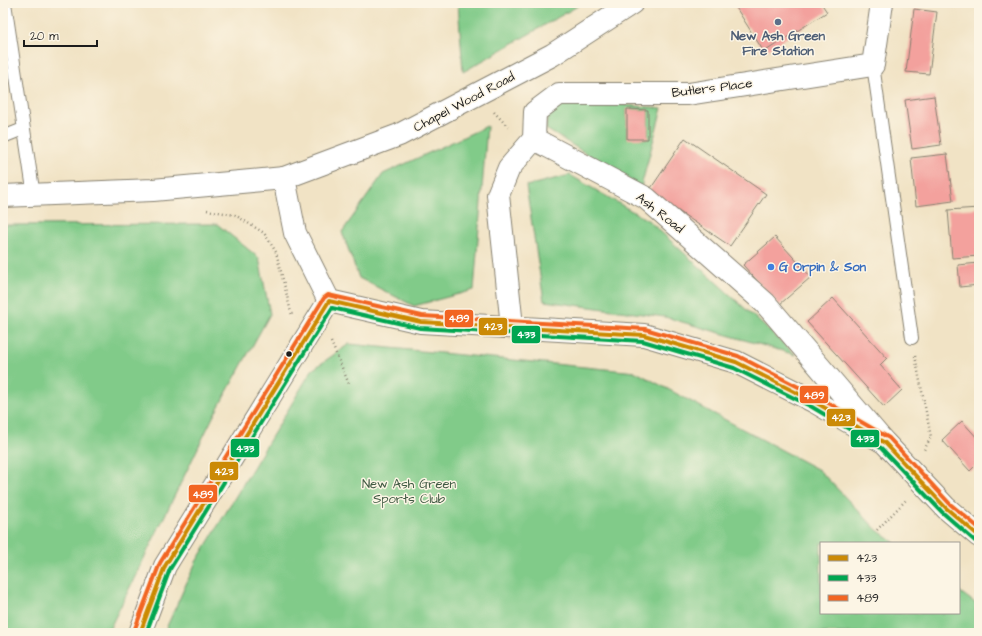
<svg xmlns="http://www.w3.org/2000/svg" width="982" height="636" font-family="'Architects Daughter',sans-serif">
<rect width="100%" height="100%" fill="#fcf5e5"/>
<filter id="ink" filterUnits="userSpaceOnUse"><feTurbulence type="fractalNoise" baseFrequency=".025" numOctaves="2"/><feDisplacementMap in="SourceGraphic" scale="8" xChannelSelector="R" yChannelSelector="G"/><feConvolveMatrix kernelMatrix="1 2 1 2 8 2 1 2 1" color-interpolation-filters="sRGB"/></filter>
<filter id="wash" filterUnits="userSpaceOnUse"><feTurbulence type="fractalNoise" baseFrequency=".012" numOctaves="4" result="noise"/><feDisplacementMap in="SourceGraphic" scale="16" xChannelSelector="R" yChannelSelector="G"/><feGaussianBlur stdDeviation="0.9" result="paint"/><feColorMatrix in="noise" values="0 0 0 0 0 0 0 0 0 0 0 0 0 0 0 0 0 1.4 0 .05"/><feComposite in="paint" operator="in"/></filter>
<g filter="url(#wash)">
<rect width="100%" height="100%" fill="#f1e3c5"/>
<path fill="#81cb89" stroke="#4e7452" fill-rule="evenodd" d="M458,3H583L463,72Z
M561,100L662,108L641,187L546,129L548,113ZM627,110H648V139L627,138Z
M487,126L474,290L414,306L359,278L342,232L383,174Z
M570,175L649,221L796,355L665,317L544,301L526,186Z
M217,224L259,258L270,314L213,417L110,628L78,633H3V225Z
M349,344L636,372L819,470L877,530L895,543H821V613H959V591L979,606V633H164L196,562L312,370Z"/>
<g id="blocks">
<path fill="#f3a19d" d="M739,3H821L827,12L764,52L735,6Z
M914,9L937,12L929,74L906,72Z
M934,96L941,145L912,149L905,100Z
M627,109L648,110V139H627Z
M685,138L766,194L730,246L649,191Z
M947,154L953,201L916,206L911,158Z
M979,208V256L952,258L948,210Z
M775,237L811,277L779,305L743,265Z
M979,263V285L960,287L958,265Z
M833,298L887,358L880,365L902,390L884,407L807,322Z
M962,421L979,440V462L970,471L942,440Z"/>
</g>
</g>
<g filter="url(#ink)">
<use href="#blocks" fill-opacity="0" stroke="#868070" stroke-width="1"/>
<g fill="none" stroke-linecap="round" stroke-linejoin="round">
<g stroke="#868070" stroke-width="14">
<path id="service" d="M5,3L34,196
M873,65L912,338
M3,137L23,129"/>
</g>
<g stroke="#868070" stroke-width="24">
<path id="minor" d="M534,139L535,112L559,94H688L873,65L882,3
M284,178L399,135L552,55L632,3
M512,326L498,195L509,168L534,139L646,198L765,303L883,441
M140,633L165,566L329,301"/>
</g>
<g stroke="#868070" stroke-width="24">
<path id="tertiary" d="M3,196L153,190L284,178L295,233L329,301L421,322L644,335L736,362L815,402L885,443L946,508L979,536"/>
</g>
<path stroke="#868070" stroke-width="2.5" stroke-dasharray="1 3" stroke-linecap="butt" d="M494,112L508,127H511
M207,210L235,215L264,233L276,252L292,316
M331,342L349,384
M915,356L931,437L924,450
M877,530L906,500"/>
<use href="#service" stroke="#fff" stroke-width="12"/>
<use href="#minor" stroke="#fff" stroke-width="22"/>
<use href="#tertiary" stroke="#fff" stroke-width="22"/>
<g stroke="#fcf5e5" stroke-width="7">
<path id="bus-1" d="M140,633L165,566L329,301L421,322L644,335L736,362L815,402L885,443L946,508L979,536"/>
</g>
<g stroke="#fcf5e5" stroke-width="7">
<path id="bus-2" d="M146,633L170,569L332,308L420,328L643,341L734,368L812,407L881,448L942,512L975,541"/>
</g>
<g stroke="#fcf5e5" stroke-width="7">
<path id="bus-3" d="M134,631L160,563L324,298L328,295L422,316L645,329L738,356L818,397L889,438L950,504L979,528"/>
</g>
<use href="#bus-1" stroke="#cb8a06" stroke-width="4"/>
<use href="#bus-2" stroke="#00a651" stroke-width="4"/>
<use href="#bus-3" stroke="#f26522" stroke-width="4"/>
</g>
</g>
<circle fill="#5c6f8a" stroke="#fcf5e5" stroke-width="1.5" cx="778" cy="22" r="4"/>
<circle fill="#3f7fe0" stroke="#fcf5e5" stroke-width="1.5" cx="771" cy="267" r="4"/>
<circle fill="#1c1c1c" stroke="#fcf5e5" stroke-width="1.5" cx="289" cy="354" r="3.5"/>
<g text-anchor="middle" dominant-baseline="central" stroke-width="3" stroke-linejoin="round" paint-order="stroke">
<g font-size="13" font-weight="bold" fill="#4e5e75" stroke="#fcf5e5">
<text x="778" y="36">New Ash Green<tspan x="778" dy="15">Fire Station</tspan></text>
</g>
<g font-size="13" fill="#1c1c1c" stroke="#fcf5e5">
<text transform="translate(712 88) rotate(-7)">Butlers Place</text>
<text transform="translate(464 102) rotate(-28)">Chapel Wood Road</text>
<text transform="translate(660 213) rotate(38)">Ash Road</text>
</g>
<g font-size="13" font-weight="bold" fill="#366cbe" stroke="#fcf5e5" text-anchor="start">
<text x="779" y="267">G Orpin &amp; Son</text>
</g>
<g font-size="13" fill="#3f5942" stroke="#fcf5e5">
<text x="409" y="484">New Ash Green<tspan x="409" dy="15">Sports Club</tspan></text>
</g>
</g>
<g stroke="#fcf5e5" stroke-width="1.5">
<rect x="444" y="309" width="30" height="19" rx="4" fill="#f26522"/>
<rect x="478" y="317" width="30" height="19" rx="4" fill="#cb8a06"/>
<rect x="511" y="325" width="30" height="19" rx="4" fill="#00a651"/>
<rect x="799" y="385" width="30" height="19" rx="4" fill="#f26522"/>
<rect x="826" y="408" width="30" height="19" rx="4" fill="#cb8a06"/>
<rect x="850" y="429" width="30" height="19" rx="4" fill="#00a651"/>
<rect x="230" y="438" width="30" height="20" rx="4" fill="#00a651"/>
<rect x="209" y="461" width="30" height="20" rx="4" fill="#cb8a06"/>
<rect x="188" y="484" width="30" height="19" rx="4" fill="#f26522"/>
</g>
<g font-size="11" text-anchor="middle" font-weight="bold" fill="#fff">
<text x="459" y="322">489</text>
<text x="493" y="330">423</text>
<text x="526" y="338">433</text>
<text x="814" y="399">489</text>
<text x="841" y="421">423</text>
<text x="865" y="442">433</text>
<text x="245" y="452">433</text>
<text x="224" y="475">423</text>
<text x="203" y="498">489</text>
</g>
<rect width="982" height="636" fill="none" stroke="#fcf5e5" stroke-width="16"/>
<rect x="820" y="542" width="140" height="72" fill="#fcf5e5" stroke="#a29e95"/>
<rect x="828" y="555" width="20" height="6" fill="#cb8a06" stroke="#a29e95"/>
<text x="856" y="562" font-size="12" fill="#1c1c1c">423</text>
<rect x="828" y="575" width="20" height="6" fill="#00a651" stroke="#a29e95"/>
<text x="856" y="582" font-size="12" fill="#1c1c1c">433</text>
<rect x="828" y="595" width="20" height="6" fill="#f26522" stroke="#a29e95"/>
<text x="856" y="602" font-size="12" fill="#1c1c1c">489</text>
<path d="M24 40v6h73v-6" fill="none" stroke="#1c1c1c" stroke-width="2"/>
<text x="30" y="40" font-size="12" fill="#1c1c1c" stroke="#fcf5e5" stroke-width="3" paint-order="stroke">20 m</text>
</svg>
